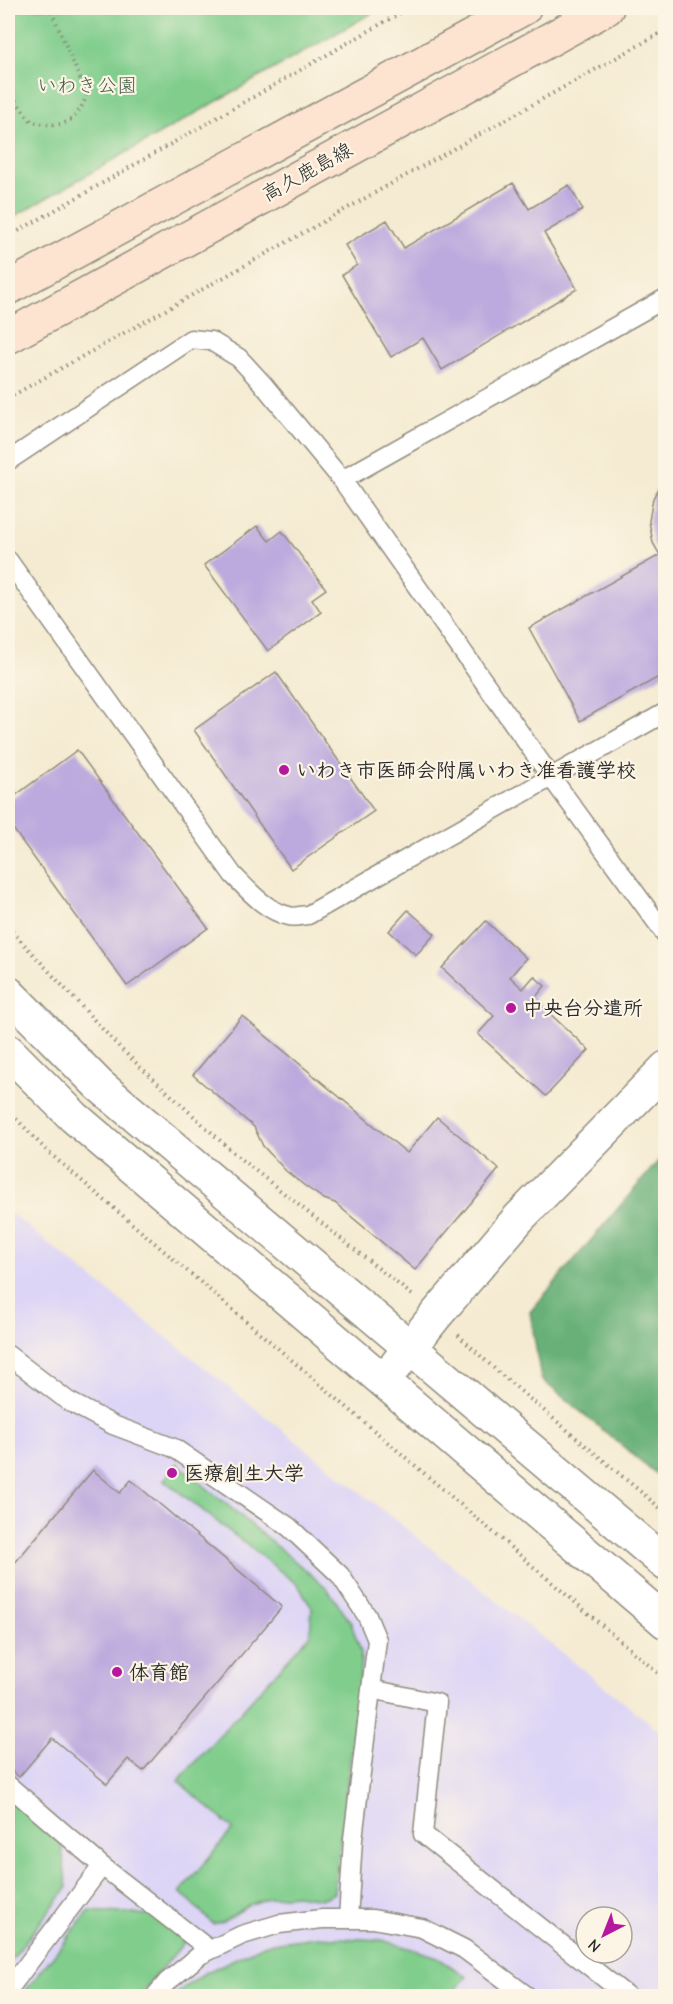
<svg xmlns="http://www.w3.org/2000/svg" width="673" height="2004" font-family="'Comic Neue','Klee One',sans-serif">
<rect width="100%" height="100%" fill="#fcf5e5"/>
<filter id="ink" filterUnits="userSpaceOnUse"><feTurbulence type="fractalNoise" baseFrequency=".0167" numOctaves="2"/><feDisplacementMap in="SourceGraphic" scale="12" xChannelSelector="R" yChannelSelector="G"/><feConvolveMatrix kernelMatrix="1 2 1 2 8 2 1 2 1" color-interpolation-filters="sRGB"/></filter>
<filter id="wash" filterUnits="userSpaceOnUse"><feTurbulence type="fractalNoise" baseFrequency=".008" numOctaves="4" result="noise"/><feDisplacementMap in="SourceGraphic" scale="24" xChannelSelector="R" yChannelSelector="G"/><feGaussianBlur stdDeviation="1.35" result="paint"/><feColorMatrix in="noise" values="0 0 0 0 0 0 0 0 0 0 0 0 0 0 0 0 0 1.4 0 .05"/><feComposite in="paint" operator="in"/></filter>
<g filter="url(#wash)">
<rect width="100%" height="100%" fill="#f5ebd2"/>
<path fill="#ddd5f6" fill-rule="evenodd" d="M8,1211L665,1735V1996H8ZM586,1917H622V1953H586Z"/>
<path fill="#80cd8c" stroke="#567c5c" stroke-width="1.5" d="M8,8H381L8,220Z
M177,1463L327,1588L351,1623L361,1652L360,1678L334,1893L321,1899L297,1895L271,1897L249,1905L224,1921L213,1924L180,1892L233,1829L178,1781L310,1635L312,1607L298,1585L164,1480Z
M8,1798L61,1843L67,1888L8,1964Z
M89,1911L151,1915L185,1941L139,1996H21Z
M316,1937L382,1940L435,1956L467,1977L449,1996H174L203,1974L266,1944Z"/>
<path fill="#68b078" stroke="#4a6e52" stroke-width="1.5" d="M665,1153V1481L541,1379L530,1312Z"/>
<g id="blocks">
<path fill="#bca9de" d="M513,183L529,209L569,185L583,210L544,233L577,289L442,370L423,338L391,357L342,275L357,265L345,245L387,220L404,248Z
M666,476V673L580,721L529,628L660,555L653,543L649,521L653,498Z
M257,526L269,541L282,531L326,589L312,599L321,612L268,651L204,565Z
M276,672L374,811L291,869L194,730Z
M77,750L208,928L127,986L8,822V801Z
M408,910L435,934L416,955L389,931Z
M486,921L526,958L510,977L523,989L534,976L545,986L534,999L589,1050L546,1096L478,1034L494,1016L442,968Z
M242,1016L407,1153L437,1117L499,1169L415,1270L335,1203L324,1199L305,1186L286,1171L263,1146L254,1127L193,1075Z
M93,1470L120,1493L131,1480L282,1607L143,1771L128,1759L107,1784L52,1738L19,1777L8,1768V1571Z"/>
</g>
</g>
<g filter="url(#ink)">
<use href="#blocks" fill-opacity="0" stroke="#908b7e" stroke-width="1.5"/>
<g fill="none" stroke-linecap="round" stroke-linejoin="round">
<g stroke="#908b7e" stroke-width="21">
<path id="service" d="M8,461L191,339L211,341L239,358L262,383L342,480L551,777L666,935
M342,480L666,298
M8,560L233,875C249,891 266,911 289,916C294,918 302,915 308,915L666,712
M8,1355L68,1401L113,1425L174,1448L289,1527L340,1575L367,1616L377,1640L353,1839L348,1919
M371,1689L437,1703L423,1834L627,1996
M8,1785L102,1866L210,1950
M8,1990L102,1866
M155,1996L167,1982L200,1955L242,1935L279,1924L322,1919H373L422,1928L464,1949L527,1996"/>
</g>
<g stroke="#908b7e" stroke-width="36">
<path id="tertiary" d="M8,993L99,1085L666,1564
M8,1051L74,1117L666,1622
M397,1364L436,1315L519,1218L666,1068"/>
</g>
<g stroke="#908b7e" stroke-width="36">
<path id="secondary" d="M8,288L524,8
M8,337L607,8"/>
</g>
<path stroke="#908b7e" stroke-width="4" stroke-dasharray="1.5 4.5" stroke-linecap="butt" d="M144,8C155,12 173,13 183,8
M8,91L32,122C63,128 75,125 87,95L50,8
M8,237L409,8
M8,398L666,30
M8,927L121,1049L237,1156L412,1295
M8,1110L47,1151L666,1680
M458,1335L498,1372L666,1513"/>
<use href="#service" stroke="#fff" stroke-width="18"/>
<use href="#tertiary" stroke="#fff" stroke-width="33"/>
<use href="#secondary" stroke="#fde4d1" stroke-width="33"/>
</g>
</g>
<g fill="#b5179e" stroke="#fcf5e5" stroke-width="2">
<circle cx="284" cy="770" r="6"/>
<circle cx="511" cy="1008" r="6"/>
<circle cx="172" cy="1473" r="6"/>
<circle cx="117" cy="1672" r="6"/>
</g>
<g text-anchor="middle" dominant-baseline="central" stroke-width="4.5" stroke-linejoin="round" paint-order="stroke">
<g font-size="20" fill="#445c48" stroke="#fcf5e5">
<text x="87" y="85">いわき公園</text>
</g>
<g font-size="20" fill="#2b2b2b" stroke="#fcf5e5">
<text transform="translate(307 172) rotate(-29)">高久鹿島線</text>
</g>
<g font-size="20" font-weight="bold" fill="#2b2b2b" stroke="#fcf5e5" text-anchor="start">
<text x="296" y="770">いわき市医師会附属いわき准看護学校</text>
<text x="523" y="1008">中央台分遣所</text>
<text x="184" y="1473">医療創生大学</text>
<text x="129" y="1672">体育館</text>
</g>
</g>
<rect width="673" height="2004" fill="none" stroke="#fcf5e5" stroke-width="30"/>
<g transform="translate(604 1935) rotate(222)"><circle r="28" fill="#fcf5e5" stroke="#a8a49b" stroke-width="1.5"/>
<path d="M0-4.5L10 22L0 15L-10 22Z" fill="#b5179e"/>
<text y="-9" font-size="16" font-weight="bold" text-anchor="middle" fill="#2b2b2b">N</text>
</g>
</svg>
